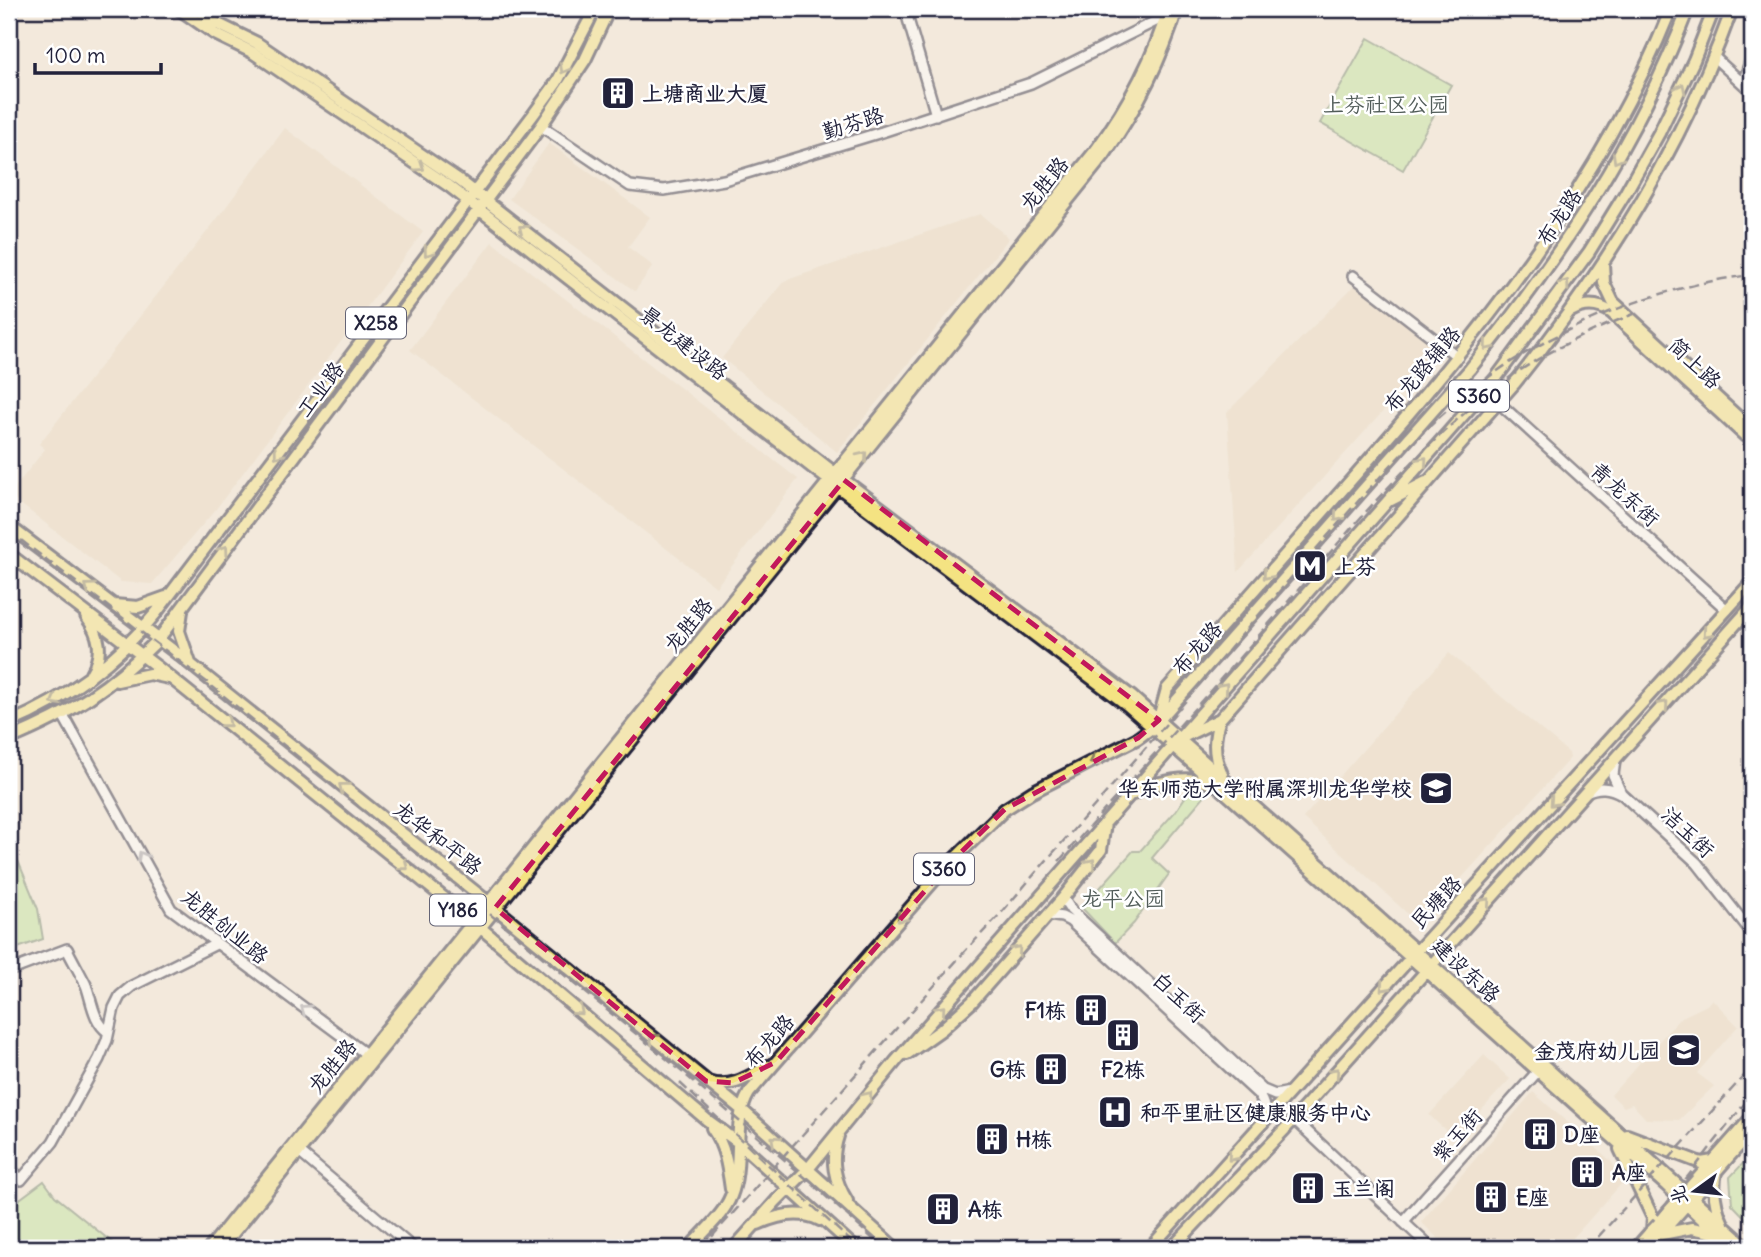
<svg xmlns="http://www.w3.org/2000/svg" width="1761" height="1257" font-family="Delius,'LXGW WenKai TC',sans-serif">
<rect width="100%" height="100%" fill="#f3e9dc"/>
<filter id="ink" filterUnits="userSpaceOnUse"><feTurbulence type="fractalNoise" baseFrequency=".0143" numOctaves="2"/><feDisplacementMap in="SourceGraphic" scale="14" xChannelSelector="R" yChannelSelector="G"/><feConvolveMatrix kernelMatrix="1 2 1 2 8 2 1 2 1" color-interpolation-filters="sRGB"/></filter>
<g filter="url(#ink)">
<path fill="#ebdac4" d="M285,128L423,232L216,509L152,584L121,582L9,495L45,449L39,444L217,219Z
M549,143L650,217L628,247L653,266L635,291L509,199Z
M980,214L1009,238L837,452L722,358L784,281Z
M492,242L798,479L716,587L410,350Z
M1354,286L1443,345L1238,572L1227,412Z
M1449,653L1569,753L1570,758L1431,912L1408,914L1303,818Z
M1712,999L1738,1026L1697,1073L1714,1086L1679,1120L1646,1119L1632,1104L1624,1107L1611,1095L1680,1018L1707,1005Z
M1484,1055L1510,1079L1455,1139L1429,1115Z
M1533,1092L1611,1161L1623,1182L1564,1248H1448L1421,1222Z"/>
<path fill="#bfe49e" stroke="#70836c" stroke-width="2" d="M1368,38L1451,85L1403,170L1320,123Z
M1194,789L1205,795L1152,858L1169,874L1134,923L1115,943L1082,908L1133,851H1140L1175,812L1190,790Z
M9,839L38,909L43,939L9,951Z
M1752,1154V1225L1732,1204L1730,1177Z
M44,1181L55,1196L119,1248H9V1207Z"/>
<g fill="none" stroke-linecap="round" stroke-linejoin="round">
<g stroke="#22223b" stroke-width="14">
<path id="minor" d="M905,9L936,115
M9,16L15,9
M1714,57L1752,92
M1743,83L1752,56
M541,126L630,186L664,190L724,180L882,132L1031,83L1166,16L1185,9
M1353,276L1458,357
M1499,403L1727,610
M63,715L171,909L366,1054
M1615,760L1613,775L1621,793
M1586,792C1599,786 1609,787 1622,794L1697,863L1752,933
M1063,898L1071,910L1263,1090L1275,1095L1290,1092
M1048,915L1062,917L1070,921L1258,1094C1264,1102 1267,1113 1263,1123
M9,971L67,949C73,961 80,973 86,985C92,1001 93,1021 108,1032
M1294,1119L1431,1248
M299,1152L413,1248
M9,1167L21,1180L53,1142L99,1059L107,1040L114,1008L120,996L132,986L216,944
M1403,1222L1538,1071"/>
</g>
<g stroke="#22223b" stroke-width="16">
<path id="major" d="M179,9L215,34L252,52L449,186L813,468L1127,705L1666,1185L1733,1248
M197,9L216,23L257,43L459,180L836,474L1132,697L1748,1248
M1603,263L1604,283L1613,302L1752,430
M1571,311C1585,303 1599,304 1612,313L1752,442
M1391,500L1426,482
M9,526L174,651L488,902L742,1110L895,1248
M9,554L156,666L475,923L707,1120L739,1143L855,1248
M114,605L138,607L166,597
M182,611L179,631L190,663
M86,616C100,635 104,653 91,674
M117,681L150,674L169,678
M1159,718L1167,689C1228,619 1290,549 1352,479C1479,335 1599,189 1671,9
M9,723C68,698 116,662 156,613L533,115L557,82L595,9
M1185,736L1220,719
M9,739C72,713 110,688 158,640L541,126L585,60L609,9
M1222,774C1213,756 1213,738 1220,719L1514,384C1605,271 1683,146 1732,9
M1133,794C1156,782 1189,773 1214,785
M907,1054L941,1030L972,1002L1063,898L1101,850L1105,823
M708,1082C730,1090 750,1076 768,1066
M712,1128C725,1146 728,1167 731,1189
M1627,1135L1701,1163L1713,1161
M838,1136C830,1160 834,1180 847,1201
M1620,1149L1653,1218L1652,1230
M1716,1172C1712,1190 1715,1207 1723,1224
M758,1224C778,1215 800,1210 820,1220
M1662,1234L1692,1228L1715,1233
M210,1248L1096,150C1128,106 1153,61 1168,9
M221,1248C515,882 812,520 1105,154C1137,108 1161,62 1177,9
M689,1248C703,1232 723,1216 731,1196C744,1163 731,1123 749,1093L944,869L1005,809L1032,792L1138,738L1153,727L1470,369C1559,259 1637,142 1688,9
M734,1248L776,1201L808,1169L896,1061L1496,378L1589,252L1626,192L1659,133L1694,60L1714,9
M1150,1248L1398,972L1752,582
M1172,1248L1285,1129L1752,606
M1636,1248L1752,1117
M1648,1248L1752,1131"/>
</g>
<use href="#minor" stroke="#fff" stroke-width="9"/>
<use href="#major" stroke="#f4e382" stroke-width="10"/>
<path stroke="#22223b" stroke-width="2.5" stroke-dasharray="10 5" stroke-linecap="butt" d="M9,531L208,683L668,1060L808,1180L883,1248
M1059,861C1131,780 1203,700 1274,618C1343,538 1417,446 1502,383C1541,354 1589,331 1634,314
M680,1083L858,1248
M702,1248L966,950L1003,911C1062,841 1124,774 1183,704C1232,646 1281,589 1331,532C1381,475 1431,418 1493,374C1564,324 1666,284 1752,275
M1588,1248L1752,1067
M1627,1248L1657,1216L1752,1094"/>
</g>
<defs><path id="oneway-chevron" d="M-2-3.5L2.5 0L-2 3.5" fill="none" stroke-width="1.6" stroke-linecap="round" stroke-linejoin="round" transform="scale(1.75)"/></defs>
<g stroke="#8b825e">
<use href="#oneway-chevron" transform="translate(564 69) rotate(119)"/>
<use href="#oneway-chevron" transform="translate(1681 88) rotate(-64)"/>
<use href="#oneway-chevron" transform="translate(1617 159) rotate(120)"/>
<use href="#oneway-chevron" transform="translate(420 167) rotate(34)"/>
<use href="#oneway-chevron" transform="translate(523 229) rotate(-142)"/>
<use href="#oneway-chevron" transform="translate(428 252) rotate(127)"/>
<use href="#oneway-chevron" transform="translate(1565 284) rotate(-54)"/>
<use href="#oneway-chevron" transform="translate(1488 346) rotate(129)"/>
<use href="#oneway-chevron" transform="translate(278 454) rotate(127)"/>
<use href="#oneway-chevron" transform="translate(863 456) rotate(-51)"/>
<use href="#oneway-chevron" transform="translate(1423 461) rotate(-49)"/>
<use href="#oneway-chevron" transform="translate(1338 517) rotate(131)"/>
<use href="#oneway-chevron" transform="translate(224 550) rotate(-54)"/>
<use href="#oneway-chevron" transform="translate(1267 575) rotate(131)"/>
<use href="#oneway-chevron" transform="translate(89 587) rotate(-143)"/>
<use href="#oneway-chevron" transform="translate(1707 633) rotate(132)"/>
<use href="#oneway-chevron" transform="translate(1224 687) rotate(-49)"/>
<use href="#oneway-chevron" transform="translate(55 701) rotate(150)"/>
<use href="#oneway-chevron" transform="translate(1664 705) rotate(-48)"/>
<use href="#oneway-chevron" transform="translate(227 723) rotate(39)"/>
<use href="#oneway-chevron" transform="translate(1094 761) rotate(153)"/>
<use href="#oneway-chevron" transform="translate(343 787) rotate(-142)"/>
<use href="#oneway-chevron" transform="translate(1554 802) rotate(132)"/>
<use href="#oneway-chevron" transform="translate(1091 863) rotate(-52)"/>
<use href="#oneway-chevron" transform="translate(404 866) rotate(39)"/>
<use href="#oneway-chevron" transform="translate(1486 902) rotate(-48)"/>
<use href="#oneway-chevron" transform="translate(901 918) rotate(131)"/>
<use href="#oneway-chevron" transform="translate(1017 950) rotate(-49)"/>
<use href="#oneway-chevron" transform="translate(1384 987) rotate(132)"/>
<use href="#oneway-chevron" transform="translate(941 1010) rotate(-49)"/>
<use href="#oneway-chevron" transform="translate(579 1011) rotate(40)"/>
<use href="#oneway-chevron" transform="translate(653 1038) rotate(-141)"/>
<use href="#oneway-chevron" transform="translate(1335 1072) rotate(-48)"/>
<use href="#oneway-chevron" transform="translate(868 1096) rotate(-51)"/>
<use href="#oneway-chevron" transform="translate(775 1140) rotate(-138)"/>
<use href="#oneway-chevron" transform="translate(1232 1157) rotate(132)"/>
</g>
<g stroke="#9c9ca7">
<use href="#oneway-chevron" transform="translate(142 856) rotate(-119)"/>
<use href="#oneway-chevron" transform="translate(305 1009) rotate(-144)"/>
</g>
</g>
<path d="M0 0H1761V1257H0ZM844,480L1159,720L1138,738L1005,809L944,869L776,1062L733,1083L706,1081L495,908Z" fill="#f3e9dc" fill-opacity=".55" fill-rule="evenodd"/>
<path fill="none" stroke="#c2185b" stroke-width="5" stroke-dasharray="14 9" stroke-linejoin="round" d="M844,480L1159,720L1138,738L1005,809L944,869L776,1062L733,1083L706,1081L495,908Z"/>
<defs>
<g id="building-square" transform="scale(1.75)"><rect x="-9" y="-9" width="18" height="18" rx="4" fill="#22223b" stroke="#fff"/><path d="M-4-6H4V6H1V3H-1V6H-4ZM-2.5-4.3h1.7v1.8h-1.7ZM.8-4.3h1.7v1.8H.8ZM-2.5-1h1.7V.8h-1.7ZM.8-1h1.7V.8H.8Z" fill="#fff"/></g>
<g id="metro-square" transform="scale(1.75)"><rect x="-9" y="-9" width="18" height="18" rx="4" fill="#22223b" stroke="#fff"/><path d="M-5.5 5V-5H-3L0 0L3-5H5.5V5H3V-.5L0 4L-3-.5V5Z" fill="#fff"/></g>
<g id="school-square" transform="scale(1.75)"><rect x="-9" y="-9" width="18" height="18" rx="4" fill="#22223b" stroke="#fff"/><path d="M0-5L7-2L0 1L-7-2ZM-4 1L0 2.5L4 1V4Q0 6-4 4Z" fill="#fff"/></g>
<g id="hospital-square" transform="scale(1.75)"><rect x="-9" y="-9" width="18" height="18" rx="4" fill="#22223b" stroke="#fff"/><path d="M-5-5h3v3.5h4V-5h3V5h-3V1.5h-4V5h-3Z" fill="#fff"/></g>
</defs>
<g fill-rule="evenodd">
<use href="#building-square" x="618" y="93"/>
<use href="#metro-square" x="1310" y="566"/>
<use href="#school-square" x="1436" y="788"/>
<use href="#building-square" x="1091" y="1010"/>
<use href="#building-square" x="1123" y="1035"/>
<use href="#school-square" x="1684" y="1050"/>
<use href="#building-square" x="1051" y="1069"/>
<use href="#hospital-square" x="1115" y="1112"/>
<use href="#building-square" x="1540" y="1134"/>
<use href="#building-square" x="992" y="1139"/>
<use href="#building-square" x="1587" y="1172"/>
<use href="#building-square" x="1308" y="1188"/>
<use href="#building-square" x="1491" y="1197"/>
<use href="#building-square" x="943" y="1209"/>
</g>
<g text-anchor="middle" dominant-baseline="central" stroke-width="5" stroke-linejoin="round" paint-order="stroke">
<g fill="#fff" stroke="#646476" stroke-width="2">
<rect x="346" y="307.5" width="60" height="31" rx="5"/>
<rect x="1449" y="380.5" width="60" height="31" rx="5"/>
<rect x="914" y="853.5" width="60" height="31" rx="5"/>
<rect x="430" y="894.5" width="56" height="31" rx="5"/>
</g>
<g font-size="19" font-weight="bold" fill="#22223b">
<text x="376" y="323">X258</text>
<text x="1479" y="396">S360</text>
<text x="944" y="869">S360</text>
<text x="458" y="910">Y186</text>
</g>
<g font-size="21" font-weight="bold" fill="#22223b" stroke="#fff" text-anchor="start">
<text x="642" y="93">上塘商业大厦</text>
<text x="1334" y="566">上芬</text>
<text x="1412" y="788" text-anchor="end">华东师范大学附属深圳龙华学校</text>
<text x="1066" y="1010" text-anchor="end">F1栋</text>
<text x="1660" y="1050" text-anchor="end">金茂府幼儿园</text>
<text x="1026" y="1069" text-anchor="end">G栋</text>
<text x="1123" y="1069" text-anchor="middle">F2栋</text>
<text x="1140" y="1112">和平里社区健康服务中心</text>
<text x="1564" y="1134">D座</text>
<text x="1016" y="1139">H栋</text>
<text x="1612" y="1172">A座</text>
<text x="1332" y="1188">玉兰阁</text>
<text x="1516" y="1197">E座</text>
<text x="968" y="1209">A栋</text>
</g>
<g font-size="21" fill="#515c59" stroke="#fff">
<text x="1386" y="104">上芬社区公园</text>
<text x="1123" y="898">龙平公园</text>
</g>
<g font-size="21" fill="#22223b" stroke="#fff">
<text transform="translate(853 123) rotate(-17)">勤芬路</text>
<text transform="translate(1044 184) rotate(-51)">龙胜路</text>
<text transform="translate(1559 217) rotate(-57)">布龙路</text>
<text transform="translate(684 343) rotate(38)">景龙建设路</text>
<text transform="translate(1695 363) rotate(43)">简上路</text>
<text transform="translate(1422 369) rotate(-50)">布龙路辅路</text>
<text transform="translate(320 389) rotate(-53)">工业路</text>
<text transform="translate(1625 494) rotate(42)">青龙东街</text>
<text transform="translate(688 625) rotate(-51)">龙胜路</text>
<text transform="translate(1197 648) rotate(-49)">布龙路</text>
<text transform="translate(1688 832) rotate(43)">洁玉街</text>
<text transform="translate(438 838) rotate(38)">龙华和平路</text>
<text transform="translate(1436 902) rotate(-47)">民塘路</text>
<text transform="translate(225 926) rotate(39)">龙胜创业路</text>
<text transform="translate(1466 970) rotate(42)">建设东路</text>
<text transform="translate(1179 997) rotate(43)">白玉街</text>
<text transform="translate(769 1041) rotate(-49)">布龙路</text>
<text transform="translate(332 1066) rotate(-51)">龙胜路</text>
<text transform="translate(1457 1135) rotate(-48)">紫玉街</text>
</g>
</g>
<rect width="1761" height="1257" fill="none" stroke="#fff" stroke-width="35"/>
<rect x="18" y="18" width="1726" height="1222" fill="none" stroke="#22223b" stroke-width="2.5" filter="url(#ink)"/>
<g transform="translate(1695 1191) rotate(255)" stroke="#ffffff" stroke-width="5" paint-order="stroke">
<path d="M0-5L12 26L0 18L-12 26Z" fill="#22223b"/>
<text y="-10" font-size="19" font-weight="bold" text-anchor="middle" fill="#22223b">北</text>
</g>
<path d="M35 63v10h126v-10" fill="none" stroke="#22223b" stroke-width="3.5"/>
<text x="46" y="63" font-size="21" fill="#22223b" stroke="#ffffff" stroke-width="5" paint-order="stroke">100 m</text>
</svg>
